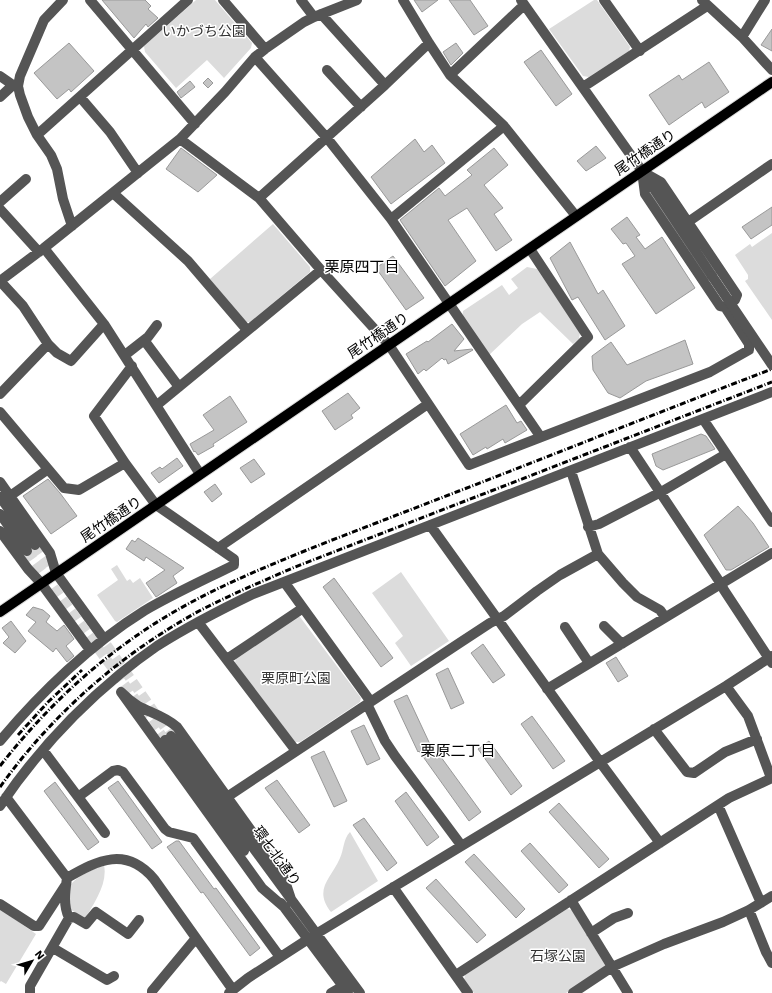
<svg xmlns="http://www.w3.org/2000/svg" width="772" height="993" font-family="'Work Sans','Noto Sans JP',sans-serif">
<rect width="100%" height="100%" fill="#fff"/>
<path fill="#dcdcdc" d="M196,0H215L252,43L251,48L224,78L207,60L176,88L145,52L144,46Z
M594,0H597L630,47L629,51L589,77L583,76L549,29Z
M273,224L310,267V272L250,322H245L210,279Z
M772,233V320L745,281L748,279V275L735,255L750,244L752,247Z
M527,267L537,269L580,332L579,339L573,344L540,312L522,324L489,355L462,319L463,311L502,285L509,295L518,288L511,279Z
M117,565L127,581L130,579L133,583L140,578L153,598L117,622L115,621L97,595L118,580L111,569Z
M401,572L449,641L411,666L395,643L403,636L372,593Z
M295,616L300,617L361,698L360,702L300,742H295L235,663L236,658Z
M350,832L378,881L331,912C313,889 331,879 340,858C344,850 343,839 350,832Z
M104,865C108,884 94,903 85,919L70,909C70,902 69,894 70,887C72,878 96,868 104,865Z
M0,909L36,934L6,984L1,981L0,982Z
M567,909L572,910L605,965L604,968L566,993H474L464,980L465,975Z"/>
<path fill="#c4c4c4" stroke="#999" d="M102,0H145L151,6L148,9L158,18L148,27L146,24L134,38Z
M414,0H438L422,12Z
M449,0H470L488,26L474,35Z
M772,29V51L761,45Z
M69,43L94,71L71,92L69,89L57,99L34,73Z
M456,43L463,53L451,65L443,52Z
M541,50L572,94L556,106L524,62Z
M709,62L729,92L705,108L702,102L669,125L649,95L679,75L682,80Z
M208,78L213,83L208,88L203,83Z
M190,81L195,87L181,98L177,92Z
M415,139L424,152L432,145L445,163L391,204L371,177Z
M596,146L606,158L586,171L577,161Z
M181,148L217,175L198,192L166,169Z
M494,148L508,165L484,185L503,208L494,214L512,240L496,251L467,208L448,220L476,261L445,286L400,220L439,188L445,196L472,175L467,170Z
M772,207V225L751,239L742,227Z
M627,217L640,235L636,237L645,249L662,237L695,288L656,314L622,264L635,256L626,243L623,244L611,229Z
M570,242L598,294L603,290L625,326L605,340L578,297L572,300L550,258Z
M393,256L424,298L406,310L376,268Z
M452,324L464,339L454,351L472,349L473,350L448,364L446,359L444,360L442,358L426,371L424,369L418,374L406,354L427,341L428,342Z
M685,340L693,364L646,381L620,398L608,393L593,370L592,356L611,342L627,365Z
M348,393L360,408L351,415L353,418L335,430L322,411Z
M230,396L247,422L213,444L214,446L198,455L195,451L194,452L190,444L214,430L203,415Z
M506,405L517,423L521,421L527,430L505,443L503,439L487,449L486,447L473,455L460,434Z
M701,434L706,436L715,449L663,470L656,466L652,454Z
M177,458L183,466L159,483L151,473L160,467L162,469Z
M254,459L265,474L251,483L240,468Z
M48,479L60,493L77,516L51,534L23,496Z
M215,484L222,494L212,502L204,492Z
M738,506L753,523L769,547L731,570H726L704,535Z
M138,538L184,568L173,576L177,583L156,597L146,583L165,570L146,557L144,561L126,549L132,540L135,542Z
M334,578L393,658L381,667L323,587Z
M33,607L43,610L50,616L46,622L57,631L64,625L74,639L66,646L74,656L67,662L56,648L53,652L28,631L36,622L26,615Z
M11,621L26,641L15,653L3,643L9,637L2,628Z
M483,644L505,675L493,683L471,653Z
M616,657L628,676L618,682L606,663Z
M448,668L464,703L451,709L436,674Z
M407,695L435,755L438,753L481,812L469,821L419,751L418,752L394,701Z
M532,716L565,761L553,769L521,724Z
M364,725L380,759L367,765L351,731Z
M489,741L522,786L511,795L478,749Z
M324,751L347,801L334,807L311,757Z
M277,780L310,825L299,833L265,788Z
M118,781L162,842L152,849L108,788Z
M55,782L99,842L88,850L44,791Z
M406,792L439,837L427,846L395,801Z
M559,803L609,859L599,868L549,812Z
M364,818L397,863L387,871L353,825Z
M176,841H179L214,889L216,888L260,948L250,956L203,892L201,893L167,847Z
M530,843L568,885L559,893L521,851Z
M474,854L525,909L516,918L465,862Z
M436,879L486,935L477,943L426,888Z"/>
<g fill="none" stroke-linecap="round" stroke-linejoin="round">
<path stroke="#d9d9d9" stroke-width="10" stroke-dasharray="10 5" stroke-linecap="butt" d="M35,545L56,575
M27,551L165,740
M98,633L171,736"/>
<g stroke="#dbdbdb" stroke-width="12">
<path id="major" d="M0,612L772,82"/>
</g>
<path stroke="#555" stroke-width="10" d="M63,0L44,20L20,76L18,86L20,95L28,117L37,135L51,155L57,169L63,199L72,226
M90,0L195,124
M223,0L265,49
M301,0L314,17
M403,0L429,43L450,75L504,126L576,216
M521,0L642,171L712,276
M604,0L640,51
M702,0L742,37L772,70
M321,14L385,85
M742,37L765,0
M255,57L327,138L391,219L540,436
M327,70L361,107
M450,75L524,5
M0,76L13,85L18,86
M583,87L707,6
M0,97L13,85
M80,97L110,132L138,173
M37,135L188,0
M180,139L259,198L321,270L389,345L469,465L710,372L749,350V344L725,307L720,306L645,194L642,171
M645,173L661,182L737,295L735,300L725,307
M113,193L188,261L247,330
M259,198L385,85L429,43
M0,202L26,179
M0,209L39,252
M391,219L504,126
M688,222L772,164
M44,248L104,324L200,474
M0,281L44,248L180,139L225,92L255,57L265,49L304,22L314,17L357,0
M144,340L179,387
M48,344L57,353L71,361L104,324
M125,355L148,337L157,325
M0,394L48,344L23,306L0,281
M157,405L321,270
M519,405L588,337L530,249
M0,412L64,488L79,490L125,463
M703,419L772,522
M630,447L721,584L724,590L772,663
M571,471L598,554L623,583L637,597L660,610L665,617
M0,482L50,553L56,573L104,639
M10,496L47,470
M0,497L35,545
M0,514L27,551
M430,525L600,762L660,843
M588,527L599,524L661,492L726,454
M0,531L28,569L41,583L90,650
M218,548L428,404
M285,583L371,702
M198,622L296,751
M604,626L622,644
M565,627L589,663
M227,659L303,608
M726,686L748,716L771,778
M547,689L772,553
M367,704L385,741L395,756L461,845
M654,729L687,772L694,773L725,752L757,739
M171,736L360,993
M165,740L244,851
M0,741C40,693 91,644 144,611C173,594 204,580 234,565V559L156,505L125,463L94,416L132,366
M43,750L105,833
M6,797L67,878C65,892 63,905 69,918L30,986V993
M78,797L113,771L118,770L123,772L165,829L169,832L193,838L280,957
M227,797L458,644L490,623L504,616L537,591L560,575L598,554
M718,805L761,903
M0,806C33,757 74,712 120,674C132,664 144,655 157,646C187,627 220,610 253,594L772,392
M67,878C98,860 126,846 154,879L233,990
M393,887L468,993
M571,900L628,993
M281,903L348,993
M0,904L34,926H39L65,886
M284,907L262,888L121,692C126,697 132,702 138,706C151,713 165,716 177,727L283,875L292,902
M749,910L766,952L772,963
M69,918L74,917L86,924L96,912L128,934L139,920
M591,933L614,918L628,913
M53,948L107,980L114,976
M456,975L729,798L772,778
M152,993V991L196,938
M229,993L248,978L316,934L726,686L772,656
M331,993L343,986
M573,993L612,967L664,944L723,922L749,910L772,896"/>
<use href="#major" stroke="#000" stroke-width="10"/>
<path stroke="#000" stroke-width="3" stroke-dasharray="6 2 1 2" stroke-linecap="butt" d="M18,735L48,702L82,670
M0,766C46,707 102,655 167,616C217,586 272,564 327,542C371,525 415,508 459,491C563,451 667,409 772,369
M0,787C53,713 122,653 201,610C232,594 263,581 295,567L772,382"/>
<path stroke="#555" stroke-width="10" d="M712,276L772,365"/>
</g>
<g text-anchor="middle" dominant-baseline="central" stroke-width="3" stroke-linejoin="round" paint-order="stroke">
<g font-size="14" fill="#333" stroke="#fff">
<text x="204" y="31">いかづち公園</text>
<text x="296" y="678">栗原町公園</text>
<text x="558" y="956">石塚公園</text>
</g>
<g font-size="14" fill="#000" stroke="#fff">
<text transform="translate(645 152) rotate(-34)">尾竹橋通り</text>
<text transform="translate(378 335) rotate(-34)">尾竹橋通り</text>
<text transform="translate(111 519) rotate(-34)">尾竹橋通り</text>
<text transform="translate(277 856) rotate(54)">環七北通り</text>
</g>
<g font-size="15" fill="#000" stroke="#fff">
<text x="362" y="267">栗原四丁目</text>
<text x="458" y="751">栗原二丁目</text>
</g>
</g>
<g transform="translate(32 961) rotate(52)" stroke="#ffffff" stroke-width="3" paint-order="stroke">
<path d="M0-3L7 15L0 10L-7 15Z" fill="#000000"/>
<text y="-6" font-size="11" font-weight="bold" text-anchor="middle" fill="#000000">N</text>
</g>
</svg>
